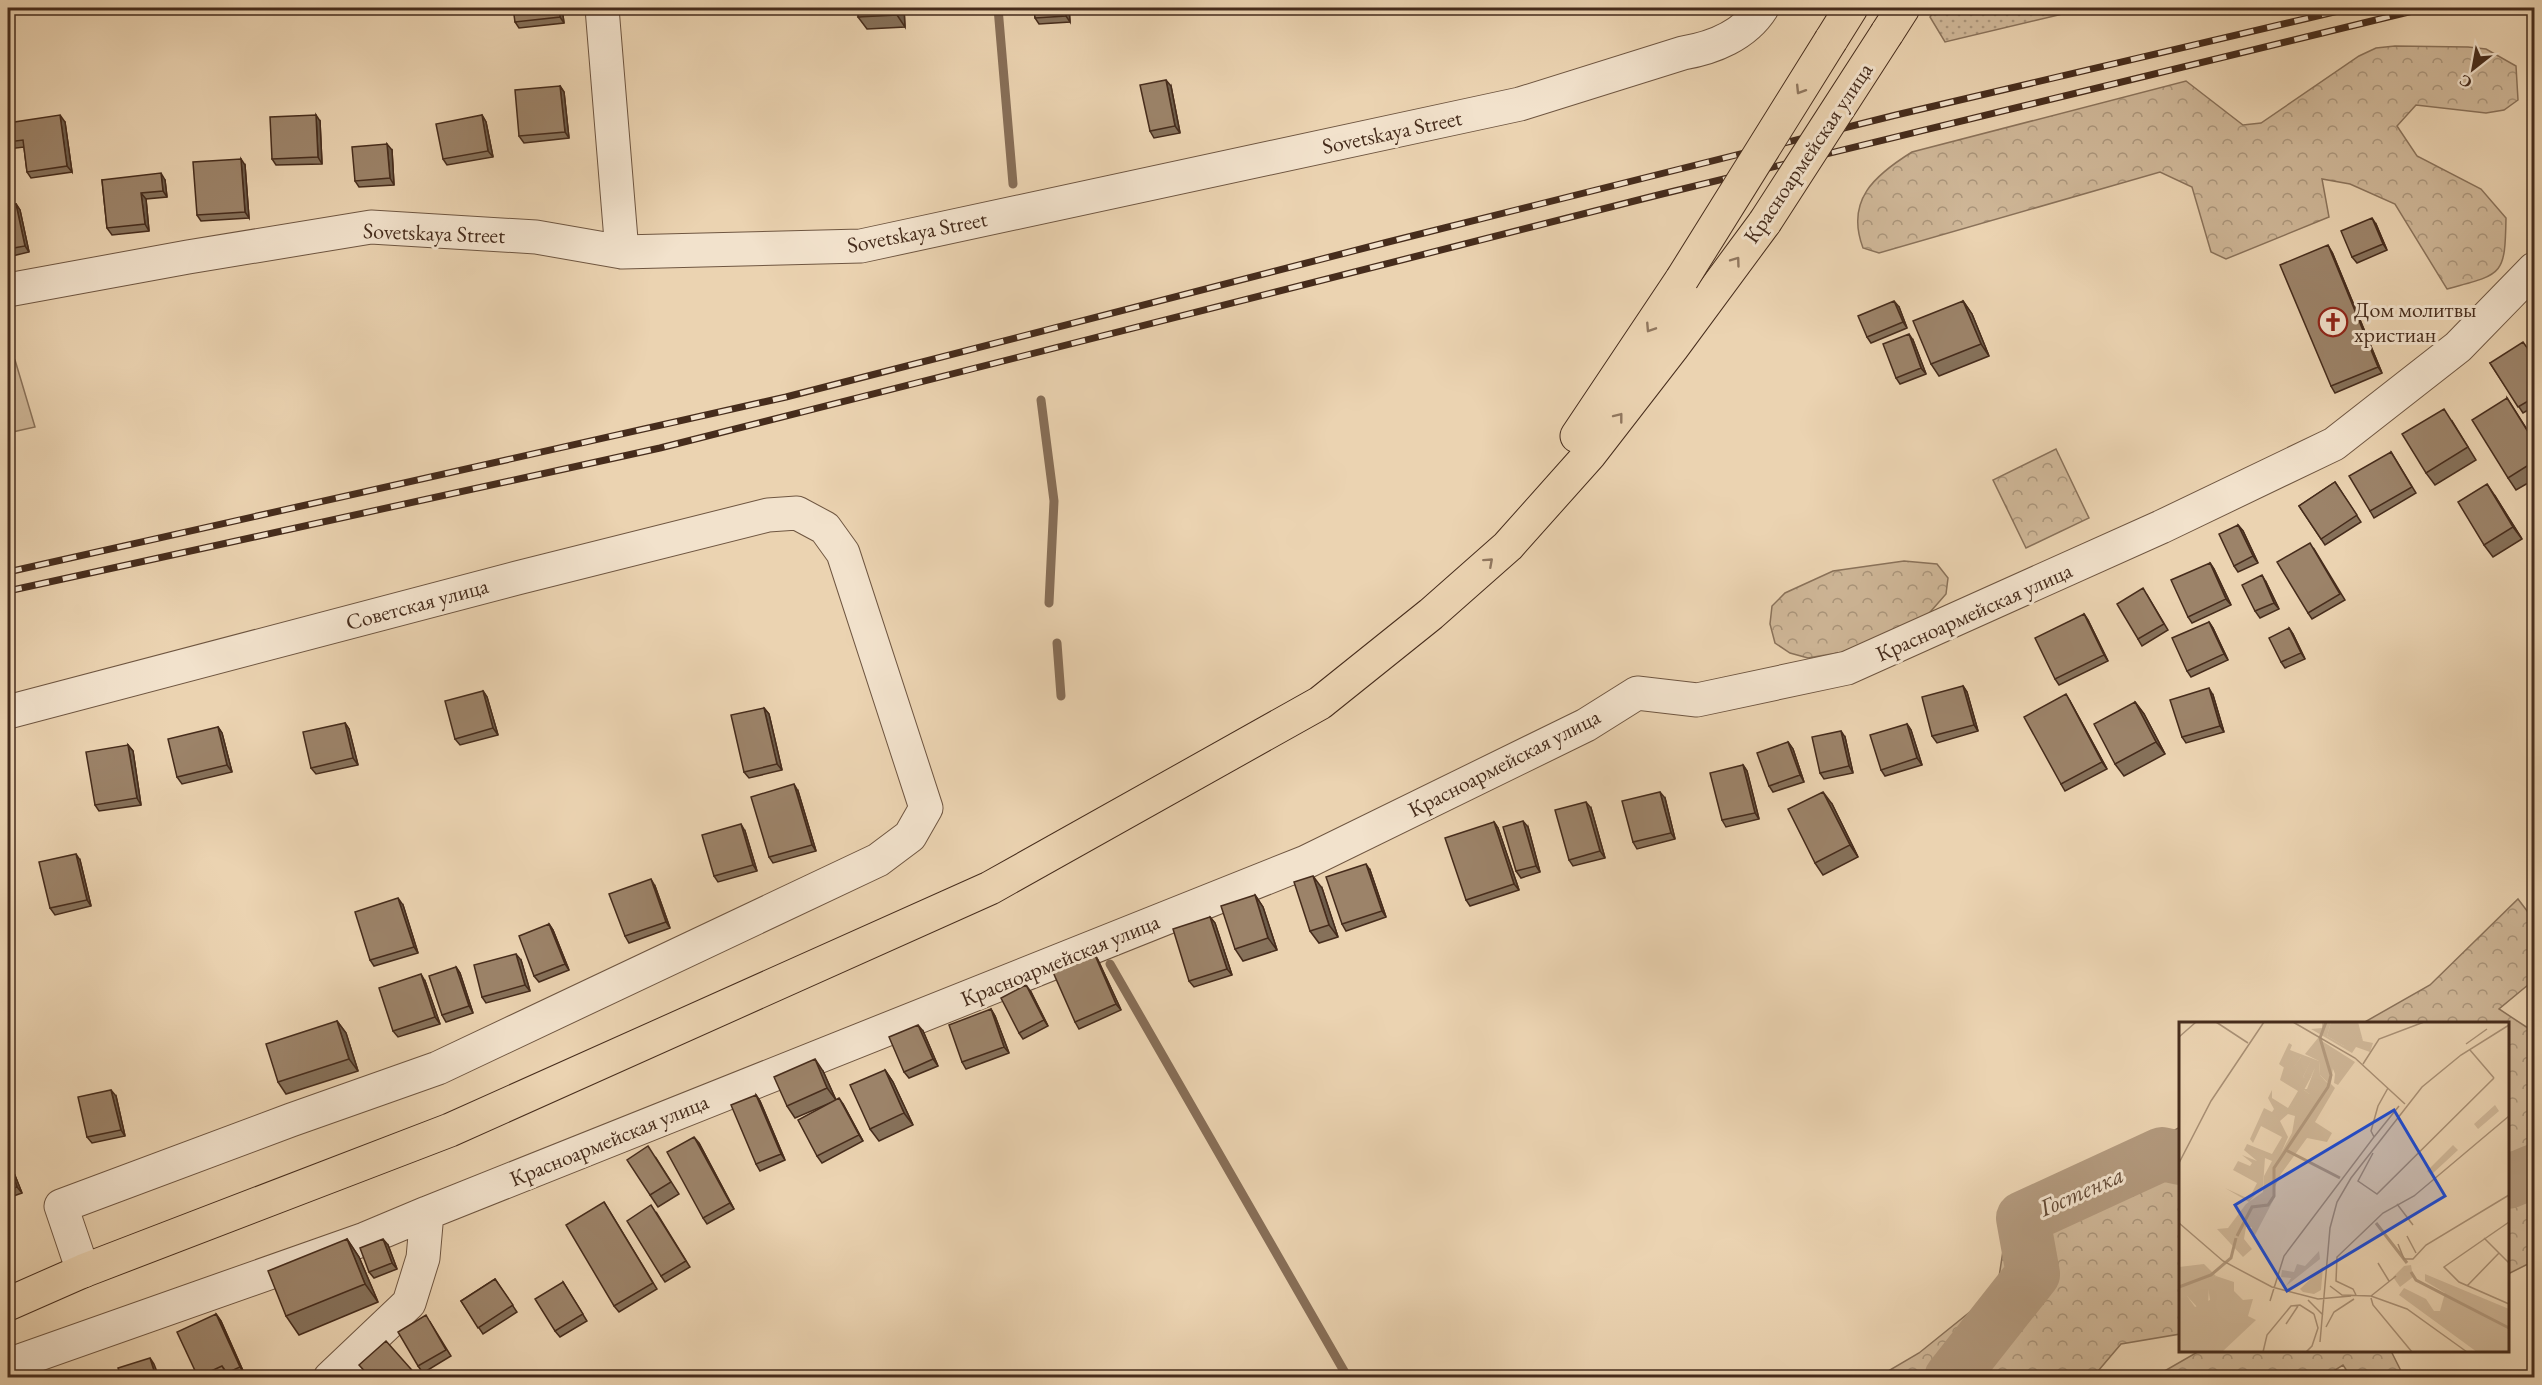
<svg xmlns="http://www.w3.org/2000/svg" width="2542" height="1385" font-family="'EB Garamond',serif">
<defs>
<pattern id="grass-dots" width="8" height="8" patternUnits="userSpaceOnUse" patternTransform="scale(1.5)"><rect width="8" height="8" fill="#cfb798"/><path d="M2 2h.1M6 6h.1" fill="none" stroke="#aa957b" stroke-width="1.8" stroke-linecap="round"/></pattern>
<pattern id="forest-crowns" width="20" height="18" patternUnits="userSpaceOnUse" patternTransform="scale(1.5)"><rect width="20" height="18" fill="#cfb798"/><path d="M2 6a3 3 0 1 1 6 0M12 15a3 3 0 1 1 6 0" fill="none" stroke="#aa957b"/></pattern>
</defs>
<rect width="100%" height="100%" fill="#ebd3b1"/>
<filter id="stains"><feTurbulence type="fractalNoise" baseFrequency=".00333" numOctaves="4"/><feColorMatrix values="0 0 0 0 .2 0 0 0 0 .09 0 0 0 0 .02 0 0 0 .5 -.17"/></filter>
<radialGradient id="worn" r=".72"><stop offset=".6" stop-color="#630" stop-opacity="0"/><stop offset="1" stop-color="#630" stop-opacity=".3"/></radialGradient>
<path fill="url(#grass-dots)" stroke="#8a725a" stroke-width="1.5" d="M1936,8H2088L1945,42L1930,17Z"/>
<path fill="url(#forest-crowns)" stroke="#8a725a" stroke-width="1.5" d="M2395,46L2468,47L2486,49L2516,66L2518,100L2504,110L2486,113L2416,105L2397,126L2417,156L2481,189L2506,218C2505,276 2503,274 2447,289L2395,204L2350,184L2322,179L2329,217L2226,259L2211,252L2192,187L2160,172L1879,253L1863,248C1845,200 1875,175 1912,152L2186,81L2243,125L2261,123L2359,56L2376,48Z
M2056,449L2089,518L2026,548L1993,480Z
M1904,561L1937,564L1948,578L1946,594L1924,619L1843,652L1808,658L1790,653L1775,643L1770,624L1772,606L1785,593L1833,571Z
M2518,899L2534,920V980L2499,1009L2534,1032V1261L2508,1274V1024L2363,1023L2430,985Z
M2180,1127V1334L2121,1344L2093,1377H1878L1919,1353L1997,1290L2010,1205L2126,1158Z
M2201,1350L2391,1351L2404,1377H2351L2343,1365L2324,1377H2154Z"/>
<path fill="#cfb798" stroke="#8a725a" stroke-width="1.5" d="M15,360L35,427L8,433V361Z"/>
<g fill="none" stroke-linecap="round" stroke-linejoin="round">
<path stroke="#876e57" stroke-width="9" d="M998,8L1013,184
M1041,400L1054,501L1049,603
M1057,643L1061,696
M1110,964L1348,1378"/>
<path stroke="#b39a7e" stroke-width="54" d="M2508,1182L2534,1171
M1951,1378L2033,1274L2023,1218L2162,1154L2180,1158"/>
<g stroke="#6f5641" stroke-width="35">
<path id="minor" d="M602,8L622,252
M8,290L188,257L371,227L536,237L622,252L861,246L1520,104L1683,53C1713,48 1745,35 1762,8
M8,712L517,578L768,515L797,513L825,528L843,553L926,808L910,836L878,860L438,1068L291,1120L61,1206L83,1271
M8,1365L365,1239L427,1213
M330,1378L409,1303L423,1258L427,1213L1306,862L1586,725L1637,693L1697,700L1847,668L2161,527L2334,444L2458,347L2534,269"/>
</g>
<g stroke="#462c1c" stroke-width="35">
<path id="major" d="M1887,33L1903,8
M1831,40L1851,8
M1577,436L1682,279
M8,1304L83,1271L450,1130L990,888L1320,703L1431,614L1508,546L1590,454L1672,348L1765,222"/>
</g>
<use href="#minor" stroke="#f2e2cc" stroke-width="33"/>
<use href="#major" stroke="#ebd3b1" stroke-width="33"/>
<g stroke="#462c1c" stroke-width="7">
<path id="rail" d="M8,572L786,397L1388,242L1896,115L2351,8
M8,591L660,448L1658,195L2425,8"/>
</g>
<use href="#rail" stroke="#f2e2cc" stroke-width="4.5" stroke-dasharray="14" stroke-linecap="butt"/>
<g stroke="#462c1c" stroke-width="35" stroke-linecap="butt">
<path id="major-bridge" d="M1765,222L1887,33
M1682,279L1831,40"/>
</g>
<use href="#major-bridge" stroke="#ebd3b1" stroke-width="33"/>
</g>
<path fill="#86715a" stroke="#462c1c" stroke-width="1.5" d="M562,8L564,23L519,28L515,22Z
M904,8L905,27L867,29L858,17Z
M1034,8H1069L1070,22L1039,24L1035,18Z
M560,86L564,92L569,138L524,143L519,136Z
M1171,86L1180,133L1154,138L1150,131Z
M482,115L486,122L493,157L447,165L443,159Z
M320,121L322,164L276,165L272,159Z
M65,122L72,172L31,178L27,172L24,147L8,149V123Z
M392,150L394,185L359,187L355,181Z
M245,165L249,218L201,221L197,215Z
M102,180H165L167,197L146,199L149,231L112,235L107,228Z
M16,204L20,210L29,252L8,257V206Z
M2376,224L2387,250L2357,263L2352,257Z
M2332,252L2382,373L2335,393L2331,386Z
M1963,301L1972,314L1989,356L1939,376L1931,364Z
M1899,307L1907,328L1871,343L1867,337Z
M1913,340L1926,374L1900,384L1896,378Z
M2535,358V406L2523,413L2490,363Z
M2507,398L2535,442V479L2516,490L2508,478Z
M2452,421L2476,460L2435,485L2426,473Z
M2391,452L2416,493L2374,518L2370,511Z
M2335,482L2361,522L2325,545L2299,506Z
M2495,496L2522,539L2493,557L2484,545Z
M2238,525L2243,531L2258,563L2238,572L2234,566Z
M2314,549L2345,600L2312,619L2308,613Z
M2210,563L2214,569L2231,605L2192,623L2188,617Z
M2266,582L2279,609L2260,618L2255,611Z
M2147,595L2168,630L2142,646L2138,639Z
M2084,614L2088,620L2108,661L2059,685L2055,679Z
M2209,622L2213,628L2228,660L2191,677L2187,671Z
M2289,628L2293,634L2305,659L2285,668L2281,662Z
M1963,686L1967,692L1978,731L1937,743L1932,736Z
M483,691L487,697L498,735L460,745L455,739Z
M2213,695L2224,732L2186,743L2182,737Z
M2070,701L2107,769L2065,791L2061,784Z
M2135,702L2144,714L2165,754L2124,776L2115,764Z
M764,708L769,714L782,770L749,778L744,772Z
M345,723L349,729L358,765L316,774L311,768Z
M1907,724L1911,730L1922,765L1885,776L1881,770Z
M218,727L222,733L232,772L182,784L177,777Z
M1845,737L1853,773L1824,779L1820,773Z
M1788,742L1793,749L1804,782L1773,792L1769,786Z
M128,745L133,751L141,805L99,811L95,805Z
M1743,765L1747,771L1759,819L1726,827L1722,820Z
M798,791L816,851L773,863L769,857Z
M1665,798L1675,839L1637,849L1633,842Z
M1832,804L1858,857L1823,875L1815,863Z
M1591,808L1605,858L1573,866L1569,860Z
M1494,822L1498,828L1519,890L1470,906L1466,900Z
M1528,827L1540,872L1521,878L1516,871Z
M745,831L757,871L718,882L714,876Z
M80,860L91,906L55,915L50,908Z
M1370,870L1386,917L1346,931L1342,924Z
M655,886L670,928L629,943L625,936Z
M1322,888L1338,937L1319,943L1310,931Z
M1255,895L1263,907L1277,950L1243,961L1235,949Z
M403,905L418,953L374,966L370,960Z
M1210,917L1215,923L1232,975L1194,987L1189,981Z
M549,924L553,930L569,970L539,982L534,976Z
M1094,953L1098,960L1121,1010L1079,1029L1075,1022Z
M521,960L530,991L486,1003L482,997Z
M456,967L460,973L473,1013L446,1022L442,1015Z
M425,981L440,1024L398,1037L393,1031Z
M1031,992L1048,1026L1023,1039L1019,1033Z
M991,1009L995,1016L1009,1053L966,1069L962,1062Z
M337,1021L346,1033L358,1071L286,1094L278,1082Z
M923,1031L938,1066L909,1078L904,1072Z
M885,1070L893,1082L913,1125L879,1141L870,1129Z
M823,1071L836,1100L843,1104L863,1141L822,1163L817,1156L830,1103L795,1118L787,1106Z
M756,1095L760,1101L785,1160L760,1171L756,1164Z
M116,1096L125,1136L92,1143L87,1137Z
M699,1143L734,1209L707,1224L703,1218Z
M656,1158L679,1194L658,1207L650,1195Z
M8,1159L10,1163L22,1193L8,1198Z
M604,1202L657,1289L619,1312L614,1306Z
M656,1212L690,1267L665,1282L661,1276Z
M347,1239L359,1257L378,1302L299,1335L286,1316Z
M388,1245L397,1269L374,1278L369,1272Z
M495,1279L517,1312L483,1334L461,1301Z
M563,1282L587,1321L560,1337L555,1331Z
M216,1314L221,1321L244,1373L234,1377H198Z
M430,1322L451,1356L423,1373L418,1366Z"/>
<path fill="#6d5c4a" stroke="#462c1c" stroke-width="1.5" d="M559,8H562L564,23L560,17Z
M896,8H904L905,27L897,15Z
M1065,8H1069L1070,22L1066,16Z
M1166,80L1171,86L1180,133L1175,126Z
M560,86L564,92L569,138L565,132Z
M60,115L65,122L72,172L67,166Z
M316,115L320,121L322,164L318,157Z
M482,115L486,122L493,157L488,151Z
M387,144L392,150L394,185L390,178Z
M241,159L245,165L249,218L245,212Z
M161,173L165,180L167,197L163,191Z
M141,193L146,199L149,231L145,224Z
M16,204L20,210L29,252L25,246Z
M2372,218L2376,224L2387,250L2383,244Z
M2328,245L2332,252L2382,373L2378,367Z
M1894,301L1899,307L1907,328L1903,322Z
M1963,301L1972,314L1989,356L1981,344Z
M1909,334L1913,340L1926,374L1921,368Z
M2487,484L2495,496L2522,539L2513,527Z
M2238,525L2243,531L2258,563L2253,556Z
M2210,563L2214,569L2231,605L2226,599Z
M2262,575L2266,582L2279,609L2274,603Z
M2084,614L2088,620L2108,661L2104,655Z
M2209,622L2213,628L2228,660L2224,654Z
M2289,628L2293,634L2305,659L2301,653Z
M1963,686L1967,692L1978,731L1974,725Z
M2209,688L2213,695L2224,732L2220,726Z
M483,691L487,697L498,735L493,728Z
M2066,694L2070,701L2107,769L2102,762Z
M2135,702L2144,714L2165,754L2156,742Z
M764,708L769,714L782,770L777,764Z
M345,723L349,729L358,765L353,758Z
M1907,724L1911,730L1922,765L1917,758Z
M218,727L222,733L232,772L227,765Z
M1841,731L1845,737L1853,773L1849,766Z
M1788,742L1793,749L1804,782L1800,775Z
M128,745L133,751L141,805L137,798Z
M1743,765L1747,771L1759,819L1755,813Z
M794,784L798,791L816,851L812,845Z
M1660,792L1665,798L1675,839L1671,833Z
M1823,792L1832,804L1858,857L1850,845Z
M1586,802L1591,808L1605,858L1600,851Z
M1523,821L1528,827L1540,872L1536,866Z
M1494,822L1498,828L1519,890L1514,884Z
M741,824L745,831L757,871L753,865Z
M76,854L80,860L91,906L87,900Z
M1366,864L1370,870L1386,917L1382,911Z
M1313,876L1322,888L1338,937L1329,925Z
M651,879L655,886L670,928L666,922Z
M1255,895L1263,907L1277,950L1268,938Z
M398,898L403,905L418,953L414,947Z
M1210,917L1215,923L1232,975L1227,969Z
M549,924L553,930L569,970L565,964Z
M1094,953L1098,960L1121,1010L1116,1004Z
M516,954L521,960L530,991L525,985Z
M456,967L460,973L473,1013L469,1006Z
M421,974L425,981L440,1024L435,1017Z
M1026,985L1031,992L1048,1026L1044,1020Z
M991,1009L995,1016L1009,1053L1004,1047Z
M337,1021L346,1033L358,1071L349,1059Z
M918,1025L923,1031L938,1066L933,1059Z
M815,1059L823,1071L836,1100L827,1088Z
M885,1070L893,1082L913,1125L904,1113Z
M111,1090L116,1096L125,1136L121,1130Z
M756,1095L760,1101L785,1160L781,1154Z
M839,1098L843,1104L863,1141L859,1135Z
M694,1137L699,1143L734,1209L730,1203Z
M8,1159L10,1163L22,1193L17,1187Z
M347,1239L359,1257L378,1302L365,1284Z
M383,1239L388,1245L397,1269L392,1263Z
M216,1314L221,1321L244,1373L240,1367Z
M150,1358L154,1364L159,1377H156Z"/>
<path fill="#9c8369" stroke="#462c1c" stroke-width="1.5" d="M513,8H559L560,17L515,22Z
M858,8H896L897,15L858,17Z
M1034,8H1065L1066,16L1035,18Z
M1166,80L1175,126L1150,131L1140,85Z
M560,86L565,132L519,136L515,90Z
M60,115L67,166L27,172L23,140L8,142V123Z
M316,115L318,157L272,159L270,117Z
M482,115L488,151L443,159L436,124Z
M387,144L390,178L355,181L352,147Z
M241,159L245,212L197,215L193,162Z
M161,173L163,191L141,193L145,224L107,228L102,180Z
M16,204L25,246L8,249V206Z
M2372,218L2383,244L2352,257L2341,231Z
M2328,245L2378,367L2331,386L2280,265Z
M1894,301L1903,322L1867,337L1858,316Z
M1963,301L1981,344L1931,364L1913,321Z
M1909,334L1921,368L1896,378L1883,344Z
M2523,342L2535,359V397L2518,407L2490,363Z
M2507,398L2535,443V461L2508,478L2472,420Z
M2444,409L2468,447L2426,473L2402,434Z
M2391,452L2412,487L2370,511L2349,476Z
M2335,482L2357,515L2321,539L2299,506Z
M2487,484L2513,527L2484,545L2458,502Z
M2238,525L2253,556L2234,566L2219,534Z
M2310,543L2340,594L2308,613L2277,562Z
M2210,563L2226,599L2188,617L2171,580Z
M2262,575L2274,603L2255,611L2242,585Z
M2143,588L2164,624L2138,639L2117,604Z
M2084,614L2104,655L2055,679L2035,638Z
M2209,622L2224,654L2187,671L2172,638Z
M2289,628L2301,653L2281,662L2269,638Z
M1963,686L1974,725L1932,736L1922,697Z
M2209,688L2220,726L2182,737L2170,700Z
M483,691L493,728L455,739L445,701Z
M2066,694L2102,762L2061,784L2024,717Z
M2135,702L2156,742L2115,764L2094,724Z
M764,708L777,764L744,772L731,715Z
M345,723L353,758L311,768L303,732Z
M1907,724L1917,758L1881,770L1870,735Z
M218,727L227,765L177,777L168,739Z
M1841,731L1849,766L1820,773L1812,737Z
M1788,742L1800,775L1769,786L1757,753Z
M128,745L137,798L95,805L86,752Z
M1743,765L1755,813L1722,820L1710,773Z
M794,784L812,845L769,857L751,797Z
M1660,792L1671,833L1633,842L1622,801Z
M1823,792L1850,845L1815,863L1788,809Z
M1586,802L1600,851L1569,860L1555,810Z
M1523,821L1536,866L1516,871L1503,827Z
M1494,822L1514,884L1466,900L1445,838Z
M741,824L753,865L714,876L702,835Z
M76,854L87,900L50,908L39,862Z
M1366,864L1382,911L1342,924L1326,877Z
M1313,876L1329,925L1310,931L1294,882Z
M651,879L666,922L625,936L609,894Z
M1255,895L1268,938L1235,949L1221,906Z
M398,898L414,947L370,960L355,912Z
M1210,917L1227,969L1189,981L1173,929Z
M549,924L565,964L534,976L519,936Z
M1094,953L1116,1004L1075,1022L1053,972Z
M516,954L525,985L482,997L474,965Z
M456,967L469,1006L442,1015L429,976Z
M421,974L435,1017L393,1031L379,988Z
M1026,985L1044,1020L1019,1033L1001,998Z
M991,1009L1004,1047L962,1062L949,1025Z
M337,1021L349,1059L278,1082L266,1044Z
M918,1025L933,1059L904,1072L889,1037Z
M815,1059L827,1088L787,1106L774,1077Z
M885,1070L904,1113L870,1129L850,1085Z
M111,1090L121,1130L87,1137L78,1097Z
M756,1095L781,1154L756,1164L731,1105Z
M839,1098L859,1135L817,1156L798,1120Z
M694,1137L730,1203L703,1218L667,1152Z
M648,1146L671,1182L650,1195L627,1160Z
M8,1160L17,1187L8,1190Z
M604,1202L653,1283L614,1306L566,1225Z
M651,1205L686,1261L661,1276L627,1221Z
M347,1239L365,1284L286,1316L268,1271Z
M383,1239L392,1263L369,1272L360,1248Z
M495,1279L513,1305L478,1328L461,1301Z
M563,1282L583,1314L555,1331L535,1299Z
M216,1314L240,1367L227,1373L222,1366L198,1377L177,1332Z
M426,1315L446,1350L418,1366L398,1332Z
M386,1341L418,1377H370L359,1365Z
M150,1358L156,1377H121L118,1368Z
M222,1366L228,1377H198Z"/>
<defs><path id="oneway-chevron" d="M-2-3.5L2.5 0L-2 3.5" fill="none" stroke-width="1.6" stroke-linecap="round" stroke-linejoin="round" transform="scale(1.5)"/></defs>
<g stroke="#90775f">
<use href="#oneway-chevron" transform="translate(1800 90) rotate(122)"/>
<use href="#oneway-chevron" transform="translate(1736 261) rotate(-54)"/>
<use href="#oneway-chevron" transform="translate(1650 328) rotate(123)"/>
<use href="#oneway-chevron" transform="translate(1619 417) rotate(-52)"/>
<use href="#oneway-chevron" transform="translate(1489 562) rotate(-42)"/>
</g>
<defs>
<g id="church-ring" transform="scale(1.5)"><circle r="9.5" fill="#f2e2cc" stroke="#8f2418" stroke-width="1.5"/><path d="M-1.2-6h2.4v3.5h3.3v2.4h-3.3V6h-2.4V-.1h-3.3v-2.4h3.3Z" fill="#8f2418"/></g>
</defs>
<g fill-rule="evenodd">
<use href="#church-ring" x="2333" y="322"/>
</g>
<g text-anchor="middle" dominant-baseline="central" stroke-width="6" stroke-linejoin="round" paint-order="stroke">
<g font-size="22" fill="#462c1c" stroke="#f2e2cc">
<text transform="translate(1392 132) rotate(-12)">Sovetskaya Street</text>
<text transform="translate(1808 153) rotate(-56)">Красноармейская улица</text>
<text transform="translate(917 232) rotate(-11)">Sovetskaya Street</text>
<text transform="translate(434 233) rotate(2)">Sovetskaya Street</text>
<text transform="translate(417 604) rotate(-15)">Советская улица</text>
<text transform="translate(1974 612) rotate(-24)">Красноармейская улица</text>
<text transform="translate(1504 763) rotate(-27)">Красноармейская улица</text>
<text transform="translate(1060 960) rotate(-22)">Красноармейская улица</text>
<text transform="translate(609 1140) rotate(-22)">Красноармейская улица</text>
</g>
<g font-size="22" fill="#462c1c" stroke="#f2e2cc" text-anchor="start">
<text x="2354" y="309">Дом молитвы<tspan x="2354" dy="25">христиан</tspan></text>
</g>
<g font-size="24" font-style="italic" fill="#614834" stroke="#f2e2cc">
<text transform="translate(2081 1191) rotate(-24)">Гостенка</text>
</g>
</g>
<g transform="translate(2179 1022)">
<rect width="330" height="330" fill="#ebd3b1"/>
<path d="M152,0H179L184,19L181,14L177,21L165,24L148,14ZM143,19L176,40L159,63L155,61L156,52ZM110,21L113,23L111,28L140,39L141,53L149,62L130,72L124,67H128L136,46L130,58L124,55L132,38L122,35L111,50L100,42ZM144,245L142,268L135,272L124,270L121,267Z" fill="#cfb798"/>
<path d="M143,0H152L148,14L165,24L168,16L177,20L181,13L184,19L194,21L191,30L177,25L173,31L132,7L143,6ZM139,16L143,18L154,45L152,62L156,66L136,100L153,111L148,120L128,116L102,152L94,169L96,175L76,213L71,211L73,205H67L65,217L73,227L64,235L38,207L49,206L67,182L84,170L85,154L93,139L86,136L84,164L70,180L46,166L70,177L78,161L54,148L59,139L71,144L73,141L63,133L78,139L65,128L68,122L93,132L103,115L82,104L74,121L71,117L85,86L93,90L95,87L89,76L93,68V76L109,86L119,69L101,58L105,45L111,49L122,35H128L133,37L124,55L130,57L138,44L125,68L130,72L136,57L149,61L141,53L140,39L126,32ZM109,92L116,94L113,111L102,131L109,115L101,99ZM140,229L141,237L107,264L112,256L102,255L103,248L115,250L118,242L126,244ZM232,243L234,255L221,265L214,255L225,244ZM246,252L330,287V330H298L220,273L225,266L247,277L255,289H261L266,271L246,259ZM37,254L55,260V269L64,278L74,277L69,294L77,298L43,330H0V274H8L16,285L31,278L29,264Z" fill="#cfb798" fill-rule="evenodd"/>
<path d="M25,242L37,254L30,264L29,283L21,288L8,274H0V245Z" fill="#cfb798"/>
<path d="M316,83L320,89L299,107L295,102ZM274,123L279,128L252,153L248,149Z" fill="#cfb798"/>
<path fill="none" stroke="#b39a7e" stroke-width="3" d="M107,128L161,156M197,201L228,241M58,214L73,185L89,183L95,174V146L149,65L152,53L141,16L147,0M232,250L237,258L330,306M0,265L32,253L52,236L57,216"/>
<path fill="none" stroke="#a99075" stroke-width="1.5" d="M37,0L69,21M114,0L176,36L226,82M0,15L17,0M287,22L308,7M291,28L315,56M184,42L200,17L245,0M195,115L220,84M194,131L179,159L198,172L315,56M0,141L32,79L85,0M218,182L234,203M330,200L265,245L280,260L330,282M0,201L44,239L93,265L139,277L172,274M228,214L237,231M305,216L330,241M219,222L225,237H234L247,223L330,173M199,241L210,259M151,264L163,273L192,274L228,287L288,330M288,264L320,231M177,273L174,267L157,259L158,235L204,191L235,174L330,94M192,274L217,254M192,276L194,283L233,330M129,278L144,293M91,279L105,234L195,115L192,109L199,84L209,66M107,302L119,284M147,305L155,290L175,277M141,320L151,206L158,180L172,156L243,65L282,33L330,3M84,330L88,313L112,284L121,283L135,292M127,330L133,324L139,306L135,292"/>
<path fill="#1d4ed8" fill-opacity="0.15" stroke="#1d4ed8" stroke-width="3" d="M215,88L266,174L108,269L56,183Z"/>
<rect width="330" height="330" fill="none" stroke="#462c1c" stroke-width="3"/>
</g>
<rect width="2542" height="1385" fill="none" stroke="#ebd3b1" stroke-width="30"/>
<rect x="9" y="9" width="2524" height="1367" fill="none" stroke="#462c1c" stroke-width="3"/>
<rect x="15" y="15" width="2512" height="1355" fill="none" stroke="#462c1c" stroke-width="1.5"/>
<g transform="translate(2473 69) rotate(211)" stroke="#f2e2cc" stroke-width="4.5" paint-order="stroke">
<path d="M0-4.5L10 22L0 15L-10 22Z" fill="#462c1c"/>
<text y="-9" font-size="16" font-weight="bold" text-anchor="middle" fill="#462c1c">С</text>
</g>
<rect width="100%" height="100%" filter="url(#stains)"/>
<rect width="100%" height="100%" fill="url(#worn)"/>
</svg>
